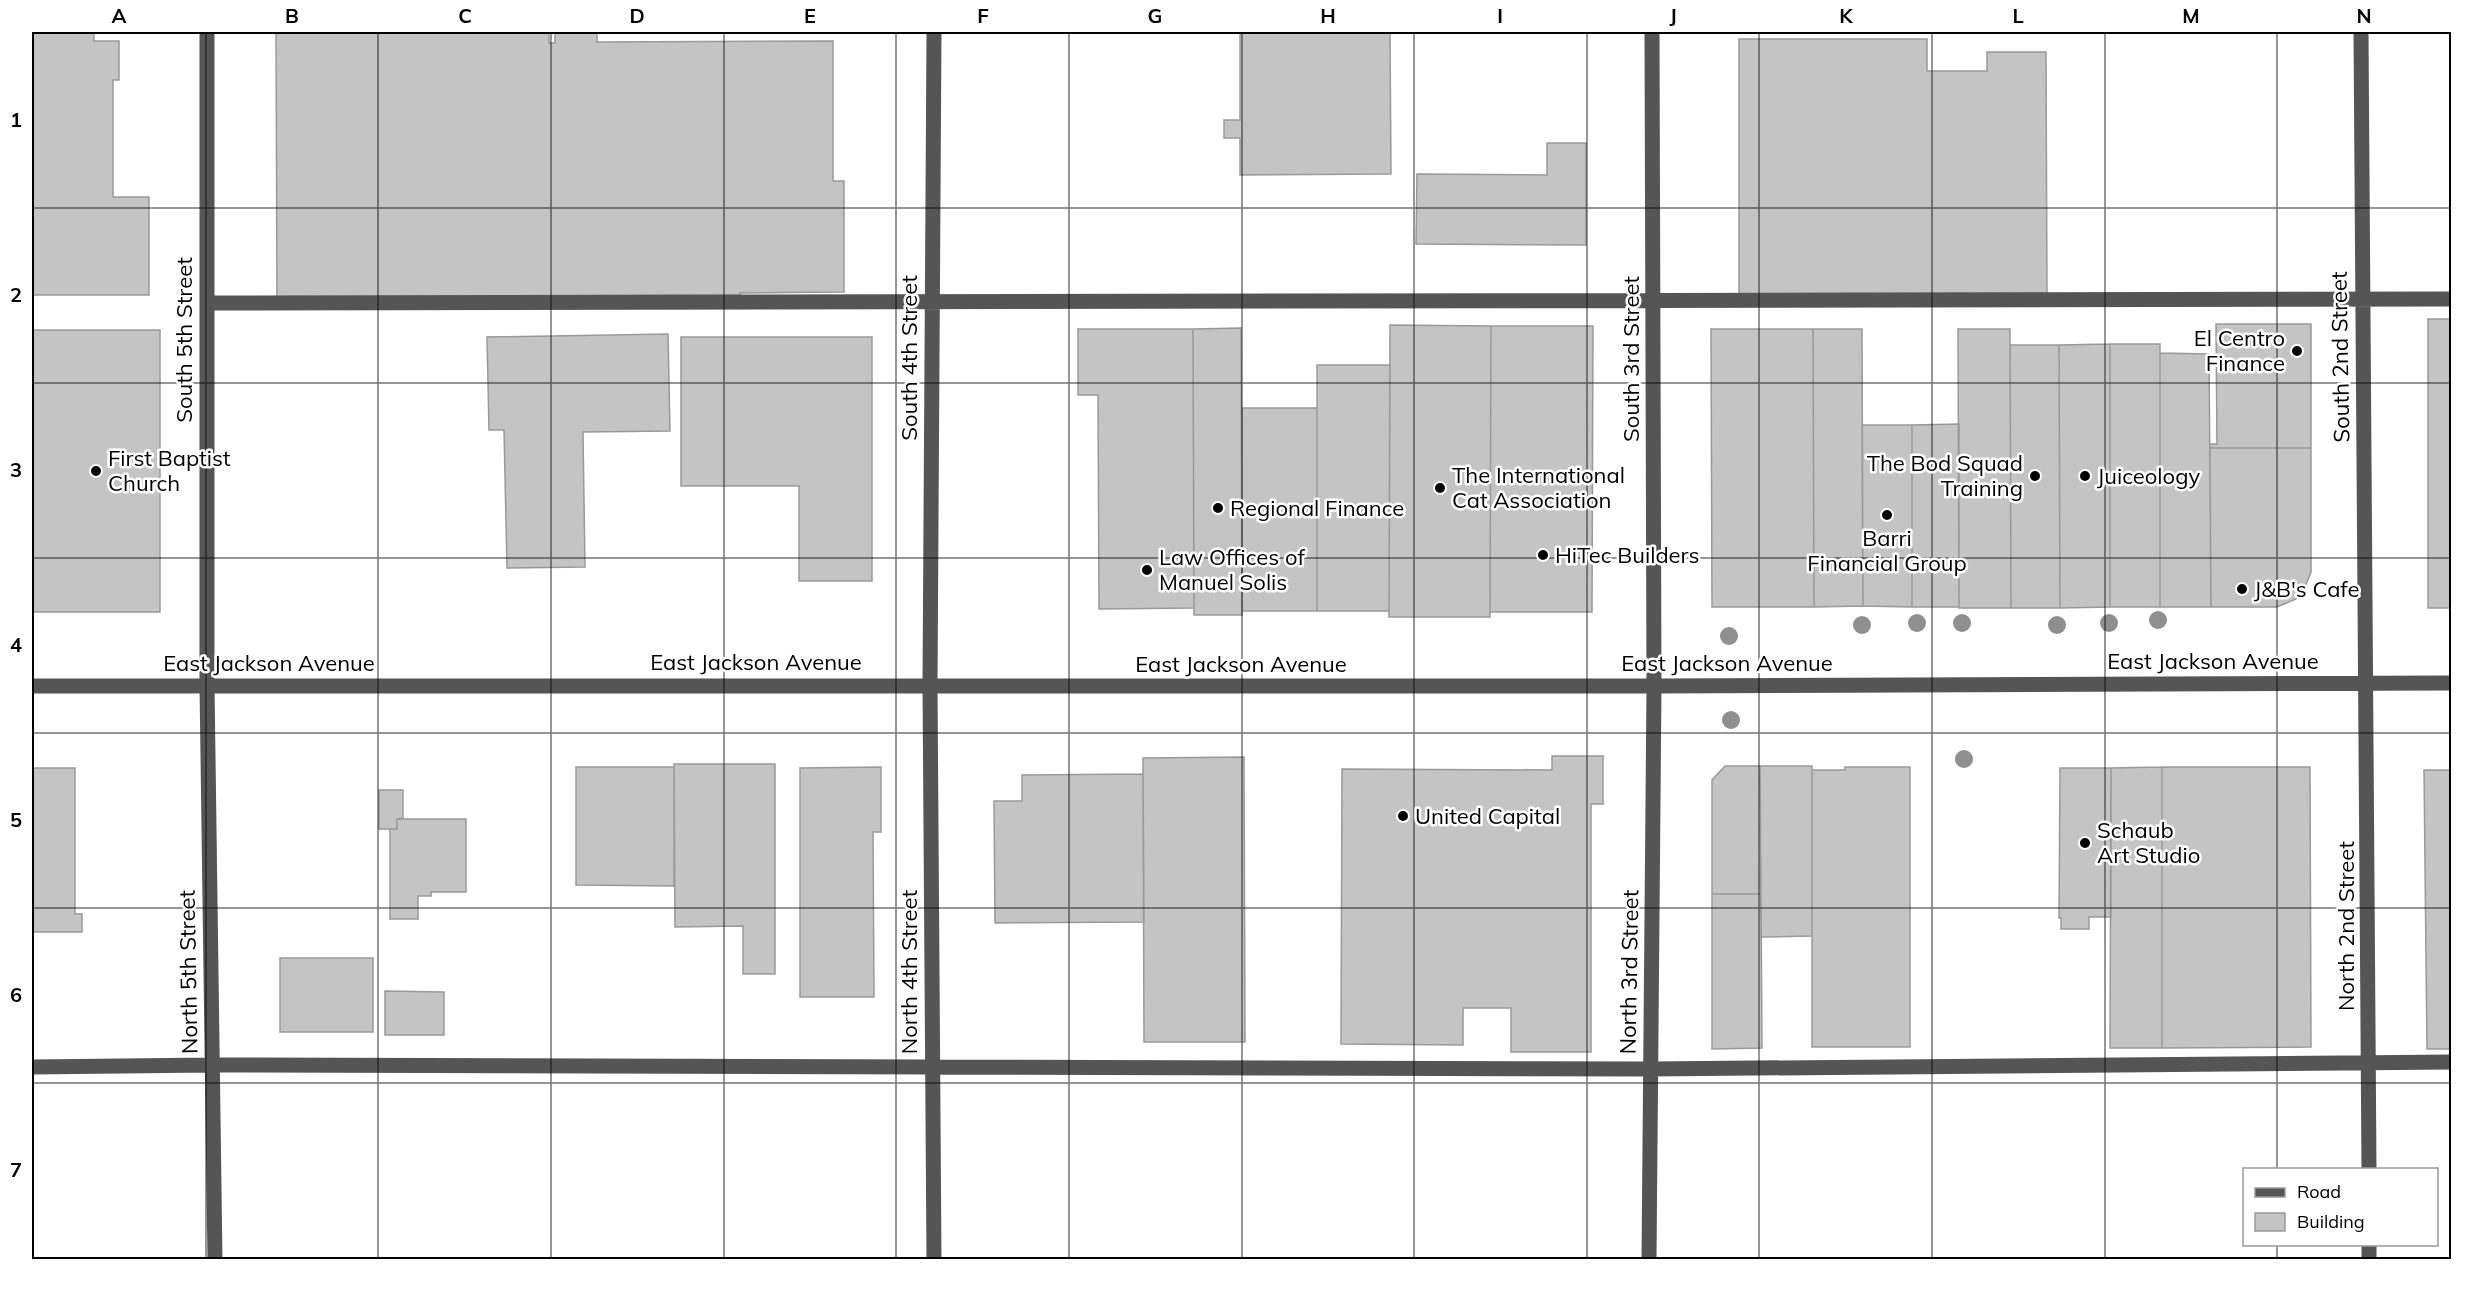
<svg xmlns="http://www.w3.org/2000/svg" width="2483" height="1291" font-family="Mulish,sans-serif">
<rect width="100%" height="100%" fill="#fff"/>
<path fill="#c4c4c4" stroke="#999" stroke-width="1.5" d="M32,32H94V41H119V80H113V197H149V295H32Z
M276,32H549V43H555V32H597V42L833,41V181H844V292L740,293V295L277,297Z
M1240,32H1390L1391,174L1240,175V138H1224V120H1240Z
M1739,39H1927V71H1987V52H2046L2047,293L1739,294Z
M1547,143H1586V245L1416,244L1417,174L1547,175Z
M2428,319H2452V608H2428Z
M2216,324H2311V448H2210V444H2217Z
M1390,325L1491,326L1490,617H1389Z
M1491,326H1593L1592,612H1490Z
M1241,328L1242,615H1194L1193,329Z
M1078,329H1193L1194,608L1099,609L1098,395H1078Z
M1711,329H1813L1814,607H1712Z
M1813,329H1862L1863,606L1814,607Z
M1958,329H2010L2011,608H1959Z
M32,330H160V612H32Z
M668,334L670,431L583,432L585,567L507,568L504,430H489L487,337Z
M681,337H872V581H799V486H681Z
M2110,344H2160V607H2110Z
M2110,344V607L2060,608L2059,345Z
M2010,345H2059L2060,608H2011Z
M2160,353L2209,354L2211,607H2160Z
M1317,365H1390L1389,611H1317Z
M1242,408H1317V611H1242Z
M1959,424V607H1912V425Z
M1862,425H1912V607L1863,606Z
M2210,448H2311V572L2305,587L2296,599L2277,607H2211Z
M1552,756H1603V804H1591V1052H1511V1008H1463V1045L1341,1044L1342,769L1552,770Z
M1244,757L1245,1042H1144L1143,758Z
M674,764H775V974H743V926L675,927Z
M1725,766H1760L1761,894H1712V780Z
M1760,766H1812V936L1761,937Z
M576,767H674V886L576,885Z
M881,767V832H873L874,997H800V768Z
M1845,767H1910V1047H1812V770H1845Z
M2162,767H2310L2311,1047L2162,1048Z
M2162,767V1048H2110L2111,768Z
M32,768H75V914H82V932H32Z
M2060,768H2111V917H2089V929H2061V918H2059Z
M2424,770H2452V1049H2427Z
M1143,774L1144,922L995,923L994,801H1022V775Z
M379,790H403V818L397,819V829H379Z
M397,819H466V892H431V896H418V919H390V829H397Z
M1712,894H1761L1762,1048L1712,1049Z
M280,958H373V1032H280Z
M385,991L444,992V1035H385Z"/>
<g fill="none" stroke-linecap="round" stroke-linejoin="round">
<path stroke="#555" stroke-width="15" d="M207,32V685L215,1260
M2361,32L2369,1170
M207,303L2452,299
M32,686H1654L2452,683
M32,1067L212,1065L1650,1069L2452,1062
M2369,1244V1260
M934,1260L930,685L934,32
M1649,1260L1654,686L1652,32"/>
</g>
<g fill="#8f8f8f">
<circle cx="2158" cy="620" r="9"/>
<circle cx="1917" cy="623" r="9"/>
<circle cx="1962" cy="623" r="9"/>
<circle cx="2109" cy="623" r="9"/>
<circle cx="1862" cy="625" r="9"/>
<circle cx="2057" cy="625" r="9"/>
<circle cx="1729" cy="636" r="9"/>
<circle cx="1731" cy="720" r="9"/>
<circle cx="1964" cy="759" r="9"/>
</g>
<path fill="none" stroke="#000" stroke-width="1.5" stroke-opacity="0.55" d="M206,32V1260M378,32V1260M551,32V1260M724,32V1260M896,32V1260M1069,32V1260M1242,32V1260M1414,32V1260M1587,32V1260M1759,32V1260M1932,32V1260M2105,32V1260M2277,32V1170M32,208H2452M32,383H2452M32,558H2452M32,733H2452M32,908H2452M32,1083H2452M2277,1244V1260"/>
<g fill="#000" stroke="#fff" stroke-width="2">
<circle cx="2297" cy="351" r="6"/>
<circle cx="96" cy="471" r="6"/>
<circle cx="2035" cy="476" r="6"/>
<circle cx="2085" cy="476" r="6"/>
<circle cx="1440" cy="488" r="6"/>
<circle cx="1218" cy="508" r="6"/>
<circle cx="1887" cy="515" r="6"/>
<circle cx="1543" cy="555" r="6"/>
<circle cx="1147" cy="570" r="6"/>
<circle cx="2242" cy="589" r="6"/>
<circle cx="1403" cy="816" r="6"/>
<circle cx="2085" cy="843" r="6"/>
</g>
<g text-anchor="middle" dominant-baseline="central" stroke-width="5" stroke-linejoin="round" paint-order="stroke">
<g font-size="22" fill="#000" stroke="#fff" text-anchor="start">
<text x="2285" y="338" text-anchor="end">El Centro<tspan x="2285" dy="25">Finance</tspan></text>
<text x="108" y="458">First Baptist<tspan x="108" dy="25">Church</tspan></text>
<text x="2023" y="463" text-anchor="end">The Bod Squad<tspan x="2023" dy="25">Training</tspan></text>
<text x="1452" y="475">The International<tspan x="1452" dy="25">Cat Association</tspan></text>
<text x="2097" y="476">Juiceology</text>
<text x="1230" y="508">Regional Finance</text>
<text x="1887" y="538" text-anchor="middle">Barri<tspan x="1887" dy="25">Financial Group</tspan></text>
<text x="1555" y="555">HiTec Builders</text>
<text x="1159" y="557">Law Offices of<tspan x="1159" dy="25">Manuel Solis</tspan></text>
<text x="2254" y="589">J&amp;B's Cafe</text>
<text x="1415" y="816">United Capital</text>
<text x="2097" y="830">Schaub<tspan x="2097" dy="25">Art Studio</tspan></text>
</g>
<g font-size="22" fill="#000" stroke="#fff">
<text transform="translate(184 340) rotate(-90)">South 5th Street</text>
<text transform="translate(2340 357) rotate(-91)">South 2nd Street</text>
<text transform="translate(909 358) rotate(-90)">South 4th Street</text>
<text transform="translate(1631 359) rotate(-90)">South 3rd Street</text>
<text x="2213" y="661">East Jackson Avenue</text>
<text x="756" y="662">East Jackson Avenue</text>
<text x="269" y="663">East Jackson Avenue</text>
<text x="1727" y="663">East Jackson Avenue</text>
<text x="1241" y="664">East Jackson Avenue</text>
<text transform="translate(2346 926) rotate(-90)">North 2nd Street</text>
<text transform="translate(188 972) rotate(-91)">North 5th Street</text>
<text transform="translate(909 972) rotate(-90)">North 4th Street</text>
<text transform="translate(1629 972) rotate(-89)">North 3rd Street</text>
</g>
</g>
<rect width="2483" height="1291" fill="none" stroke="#ffffff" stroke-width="66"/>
<rect x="2243" y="1168" width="195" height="78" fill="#ffffff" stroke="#999999" stroke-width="1.5"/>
<rect x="2255" y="1188" width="30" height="9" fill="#555555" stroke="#999999" stroke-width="1.5"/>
<text x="2297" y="1198" font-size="18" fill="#000000">Road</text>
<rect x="2255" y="1213" width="30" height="18" fill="#c4c4c4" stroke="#999999" stroke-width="1.5"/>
<text x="2297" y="1228" font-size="18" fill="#000000">Building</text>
<rect x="33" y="33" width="2417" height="1225" fill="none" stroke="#000" stroke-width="2"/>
<g font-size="20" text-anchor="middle" font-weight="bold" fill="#000">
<text x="119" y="23">A</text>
<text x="292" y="23">B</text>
<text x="465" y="23">C</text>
<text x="637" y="23">D</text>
<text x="810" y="23">E</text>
<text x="983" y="23">F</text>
<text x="1155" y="23">G</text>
<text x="1328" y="23">H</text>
<text x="1500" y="23">I</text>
<text x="1673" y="23">J</text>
<text x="1846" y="23">K</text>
<text x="2018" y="23">L</text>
<text x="2191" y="23">M</text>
<text x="2364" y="23">N</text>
<text x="16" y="127">1</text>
<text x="16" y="302">2</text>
<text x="16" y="477">3</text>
<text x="16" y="652">4</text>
<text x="16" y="827">5</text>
<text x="16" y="1002">6</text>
<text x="16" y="1177">7</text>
</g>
</svg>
